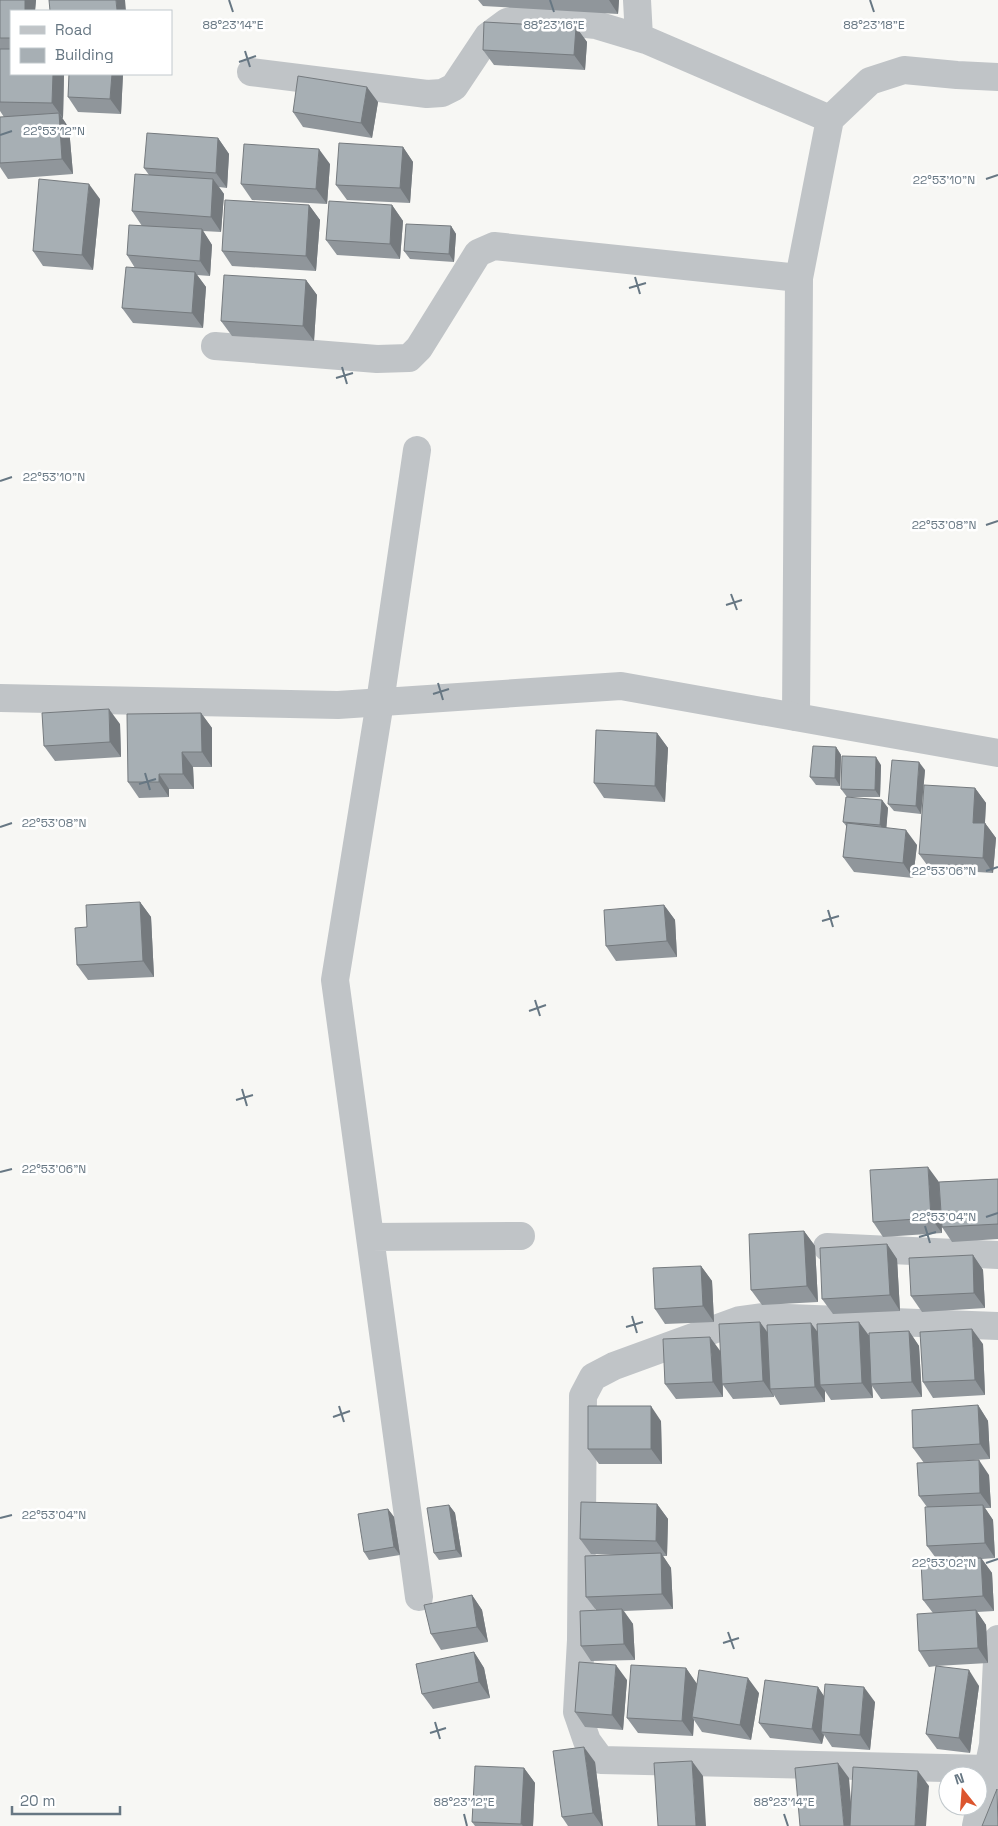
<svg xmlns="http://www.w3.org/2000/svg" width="998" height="1826" font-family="'Space Grotesk',sans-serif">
<rect width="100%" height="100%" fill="#f7f7f4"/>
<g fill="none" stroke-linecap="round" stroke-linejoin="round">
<path stroke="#c0c4c7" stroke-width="28" d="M637,0L639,37
M251,72L427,94L442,93L454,87L488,36L507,22L522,18L596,25L646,40L830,119
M215,346L377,359L409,358L419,348L478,253L494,246L799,278
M417,450L380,702L335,980L419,1597
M796,717L799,278L830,119L870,81L904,70L957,75L998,77
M370,1237L521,1236
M827,1247L998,1255
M988,1769L601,1760L587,1741L577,1712L581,1640L583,1396L593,1377L614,1366L740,1320L762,1317L998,1326
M976,1826L993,1745L998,1639"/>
<path stroke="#c0c4c7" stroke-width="28" d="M0,698L338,705L621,686L998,753"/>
</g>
<path fill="#90969b" d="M0,0H36L35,11H11V74H64L63,118H62L69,128L73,174L8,179L0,167V117H4L0,111Z
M478,0H619L618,14L483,6Z
M576,27L587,42L585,70L494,65L483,50Z
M69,74H123L121,114L78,112L68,97Z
M378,102L372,138L303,127L293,112Z
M218,138L229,154L227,188L219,187L224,194L221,232L203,231L212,245L210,276L197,275L206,287L203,328L133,323L122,308L135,268L127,255L142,226L132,211L149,175L144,168Z
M403,147L413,162L410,203L347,200L336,185Z
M330,164L327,204L252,200L241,184Z
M100,199L93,270L43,266L33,251Z
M309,205L320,220L316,271L232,266L222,251Z
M392,205L403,221L400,259L337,255L326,240Z
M451,226L456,234L454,262L410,259L404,251Z
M306,280L317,295L314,341L232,336L221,321Z
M201,713L212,728V767H193L194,789H169V797L139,798L128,782Z
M120,724L121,757L55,761L44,746Z
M657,733L668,748L665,802L604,798L594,783Z
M836,747L841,755L840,786L816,785L810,777Z
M881,765L880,797H847L841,789Z
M925,770L921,814L894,811L888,804Z
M975,788L986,803L985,823L996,838L993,873L930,869L919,854Z
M882,800L888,808L886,828L917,845L913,878L854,872L843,857L847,827L843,822Z
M140,902L151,917L154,977L88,980L77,965Z
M664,905L675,920L677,957L616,961L606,946Z
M998,1179V1239L952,1242L942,1227V1233L883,1237L873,1222L939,1182Z
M804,1231L815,1246L818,1302L762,1305L751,1290Z
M887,1244L897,1259L900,1311L833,1314L822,1299Z
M973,1255L983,1270L985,1308L922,1312L911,1296Z
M701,1266L712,1281L714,1322L665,1324L655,1309Z
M817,1331L869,1335L909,1331L919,1346L922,1397L881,1399L872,1386L873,1398L831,1400L825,1391V1402L780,1405L774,1395V1397L733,1399L723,1385V1397L676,1399L665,1384L720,1351L767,1332Z
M983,1344L985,1395L933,1398L923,1382Z
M978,1405L988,1421L990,1459L924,1463L913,1448Z
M661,1421L662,1464H599L588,1449Z
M989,1475L991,1508H985L993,1520L995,1558L982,1559L992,1573L994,1611L977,1612L986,1625L988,1663L936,1666L979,1686L970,1753L937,1749L926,1734L936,1666L929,1667L919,1651L933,1613L923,1600L938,1561L927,1546V1507L919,1496Z
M657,1504L668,1519L667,1556H663L671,1568L673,1609L624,1611L633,1624L635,1660L591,1661L581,1646L596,1610L586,1597L617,1555L591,1554L580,1539Z
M449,1505L455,1513L462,1557L439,1560L434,1553Z
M388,1509L394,1517L400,1555L369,1560L364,1552Z
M472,1595L482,1610L488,1642L441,1650L431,1634Z
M474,1652L484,1668L490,1698L433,1709L422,1694Z
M686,1668L697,1684L696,1688L759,1693L751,1740L702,1732L694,1720L693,1736L638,1733L627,1718Z
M627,1680L623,1730L585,1727L575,1712Z
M818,1687L824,1697L875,1702L870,1750L832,1747L824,1735L822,1744L770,1738L759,1723Z
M595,1762L603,1826H568L562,1817Z
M524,1768L535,1783L533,1826H475L472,1822Z"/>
<path fill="#757a7e" d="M25,0H36L35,11H25Z
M116,0H125L126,11H117Z
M609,0H619L618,14Z
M576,27L587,42L585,70L574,55Z
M53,74H64L63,118L52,103Z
M112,74H123L121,114L110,99Z
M367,87L378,102L372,138L361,123Z
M59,113L69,128L73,174L62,159Z
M218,138L229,154L227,188L216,173Z
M403,147L413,162L410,203L400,188Z
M319,149L330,164L327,204L316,189Z
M213,179L224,194L221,232L211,217Z
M89,184L100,199L93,270L82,255Z
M309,205L320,220L316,271L306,256Z
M392,205L403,221L400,259L390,244Z
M451,226L456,234L454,262L449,254Z
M202,229L212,245L210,276L200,261Z
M195,272L206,287L203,328L192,313Z
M306,280L317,295L314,341L303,326Z
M109,709L120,724L121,757L110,742Z
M201,713L212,728V767L202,752Z
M657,733L668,748L665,802L655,786Z
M836,747L841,755L840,786L835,778Z
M182,752L193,767L194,789L183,774Z
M876,757L881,765L880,797L875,790Z
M919,762L925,770L921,814L916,806Z
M159,774L169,789V797L159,782Z
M975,788L986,803L984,838L973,823Z
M882,800L888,808L886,833L880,825Z
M985,823L996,838L993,873L983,858Z
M906,830L917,845L913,878L903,863Z
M140,902L151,917L154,977L143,961Z
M664,905L675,920L677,957L667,941Z
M928,1167L939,1182L942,1233L931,1218Z
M804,1231L815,1246L818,1302L807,1286Z
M887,1244L897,1259L900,1311L890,1295Z
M973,1255L983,1270L985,1308L974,1293Z
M701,1266L712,1281L714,1322L703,1306Z
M760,1322L771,1337L770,1389L774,1397L763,1381Z
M859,1322L870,1337L871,1384L872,1386L873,1398L862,1383Z
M811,1323L822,1338L820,1385L825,1391V1402L815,1387Z
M972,1329L983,1344L985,1395L975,1380Z
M909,1331L919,1346L922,1397L912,1382Z
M710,1337L721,1352L723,1397L713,1382Z
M978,1405L988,1421L990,1459L980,1444Z
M651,1406L661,1421L662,1464L651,1449Z
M979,1460L989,1475L991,1508L980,1493Z
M657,1504L668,1519L667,1556L656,1541Z
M449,1505L455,1513L462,1557L456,1550Z
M983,1505L993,1520L995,1558L985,1543Z
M388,1509L394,1517L400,1555L394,1547Z
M661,1553L671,1568L673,1609L662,1594Z
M981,1558L992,1573L994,1611L983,1596Z
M472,1595L482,1610L488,1642L477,1627Z
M622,1609L633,1624L635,1660L624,1644Z
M976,1610L986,1625L988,1663L978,1648Z
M474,1652L484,1668L490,1698L479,1682Z
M616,1665L627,1680L623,1730L612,1715Z
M686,1668L697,1684L694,1717H692L694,1720L693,1736L682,1721Z
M969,1670L979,1686L970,1753L959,1738Z
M748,1678L759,1693L751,1740L740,1725Z
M818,1687L828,1702L821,1732L824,1735L822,1744L812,1729Z
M864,1687L875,1702L870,1750L860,1735Z
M584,1747L595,1762L603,1826H602L593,1813Z
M692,1761L703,1776L706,1826H696Z
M838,1763L849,1778L853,1826H844Z
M524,1768L535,1783L533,1826H523L521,1824Z
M918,1771L929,1786L926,1826H915Z"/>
<path fill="#a7afb4" stroke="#757a7e" d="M0,0H25V11H11V38H0Z
M49,0H116L117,11H50Z
M484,22L576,27L574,55L483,50Z
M0,49H11V74H53L52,103L0,102Z
M69,74H112L110,99L68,97Z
M298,76L367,87L361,123L293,112Z
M59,113L62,159L0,163V117Z
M147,133L218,138L216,173L144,168Z
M339,143L403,147L400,188L336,185Z
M244,144L319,149L316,189L241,184Z
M135,174L213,179L211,217L132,211Z
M39,179L89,184L82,255L33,251Z
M225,200L309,205L306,256L222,251Z
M329,201L392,205L390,244L326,240Z
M406,224L451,226L449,254L404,251Z
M129,225L202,229L200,261L127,255Z
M126,267L195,272L192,313L122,308Z
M224,275L306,280L303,326L221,321Z
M109,709L110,742L44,746L42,713Z
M201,713L202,752H182L183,774H159V782H128L127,714Z
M596,730L657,733L655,786L594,783Z
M813,746L836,747L835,778L810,777Z
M842,756L876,757L875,790L841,789Z
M892,760L919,762L916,806L888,804Z
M924,785L975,788L973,823H985L983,858L919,854Z
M846,797L882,800L880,825L843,822Z
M847,823L906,830L903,863L843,857Z
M140,902L143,961L77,965L75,928L87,927L86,905Z
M664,905L667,941L606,946L604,910Z
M928,1167L931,1218L873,1222L870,1170Z
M998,1179V1224L942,1227L939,1182Z
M804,1231L807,1286L751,1290L749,1234Z
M887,1244L890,1295L822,1299L820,1248Z
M973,1255L974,1293L911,1296L909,1258Z
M701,1266L703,1306L655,1309L653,1268Z
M760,1322L763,1381L722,1384L719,1324Z
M859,1322L862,1383L820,1385L817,1324Z
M811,1323L815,1387L770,1389L767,1325Z
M972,1329L975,1380L923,1382L920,1332Z
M909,1331L912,1382L871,1384L869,1333Z
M710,1337L713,1382L665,1384L663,1339Z
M978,1405L980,1444L913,1448L912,1410Z
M588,1406H651V1449H588Z
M979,1460L980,1493L919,1496L917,1463Z
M581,1502L657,1504L656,1541L580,1539Z
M449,1505L456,1550L434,1553L427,1508Z
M983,1505L985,1543L927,1546L925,1507Z
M388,1509L394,1547L364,1552L358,1514Z
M661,1553L662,1594L586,1597L585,1556Z
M981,1558L983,1596L923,1600L921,1562Z
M472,1595L477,1627L431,1634L424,1605Z
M622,1609L624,1644L581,1646L580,1611Z
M976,1610L978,1648L919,1651L917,1614Z
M474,1652L479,1682L422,1694L416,1664Z
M579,1662L616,1665L612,1715L575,1712Z
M631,1665L686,1668L682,1721L627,1718Z
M936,1666L969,1670L959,1738L926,1734Z
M699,1670L748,1678L740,1725L692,1717Z
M765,1680L818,1687L812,1729L759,1723Z
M825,1684L864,1687L860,1735L821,1732Z
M584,1747L593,1813L562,1817L553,1751Z
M692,1761L696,1826H658L654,1763Z
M838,1763L844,1826H800L795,1768Z
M475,1766L524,1768L521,1824L472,1822Z
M853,1767L918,1771L915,1826H850Z
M997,1789L998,1826H982Z"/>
<path fill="none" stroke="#677783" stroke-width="2" d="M229,0L233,12M550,0L554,12M870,0L874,12M245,51L250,67M239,62L256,56M0,135L12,131M986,179L998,175M635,277L640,294M629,288L646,283M342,367L347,384M336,378L353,373M0,481L12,477M986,525L998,521M731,594L737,610M726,605L742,600M438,683L443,700M433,694L449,689M145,773L150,790M139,784L156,779M0,827L12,823M986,871L998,867M828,910L833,927M822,921L839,916M535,1000L540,1016M529,1011L546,1005M242,1089L247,1106M236,1100L253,1095M0,1172L12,1169M986,1217L998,1213M925,1226L930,1243M919,1237L936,1232M632,1316L637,1333M626,1327L643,1322M339,1406L344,1422M333,1417L350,1411M0,1518L12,1515M986,1563L998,1559M728,1632L734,1649M723,1643L739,1638M435,1722L440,1739M430,1733L446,1728M464,1814L467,1826M784,1814L788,1826"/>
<g font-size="12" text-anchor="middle" fill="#677783" stroke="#fff" stroke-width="5" stroke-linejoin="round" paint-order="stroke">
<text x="233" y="29">88°23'14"E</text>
<text x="554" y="29">88°23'16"E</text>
<text x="874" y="29">88°23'18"E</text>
<text x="54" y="135">22°53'12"N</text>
<text x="944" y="184">22°53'10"N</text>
<text x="54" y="481">22°53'10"N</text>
<text x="944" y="529">22°53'08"N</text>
<text x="54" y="827">22°53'08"N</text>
<text x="944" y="875">22°53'06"N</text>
<text x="54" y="1173">22°53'06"N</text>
<text x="944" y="1221">22°53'04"N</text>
<text x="54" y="1519">22°53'04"N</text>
<text x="944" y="1567">22°53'02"N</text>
<text x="464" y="1806">88°23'12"E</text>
<text x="784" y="1806">88°23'14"E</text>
</g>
<rect x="10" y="10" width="162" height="65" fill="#ffffff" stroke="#c2c9cd"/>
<rect x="20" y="26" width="25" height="8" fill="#c0c4c7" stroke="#c2c9cd"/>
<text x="55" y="35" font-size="15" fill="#677783">Road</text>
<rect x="20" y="48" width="25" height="15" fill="#a7afb4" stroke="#c2c9cd"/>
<text x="55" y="60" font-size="15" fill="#677783">Building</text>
<g transform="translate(963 1791) rotate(343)"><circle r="24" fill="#ffffff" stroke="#c2c9cd"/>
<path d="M0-4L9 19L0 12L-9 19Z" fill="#dc552e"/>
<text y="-8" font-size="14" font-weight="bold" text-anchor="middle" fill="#677783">N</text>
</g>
<path d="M12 1806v8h108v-8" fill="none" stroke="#677783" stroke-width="2.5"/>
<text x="20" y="1806" font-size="15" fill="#677783" stroke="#ffffff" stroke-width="4" paint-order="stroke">20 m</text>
</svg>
